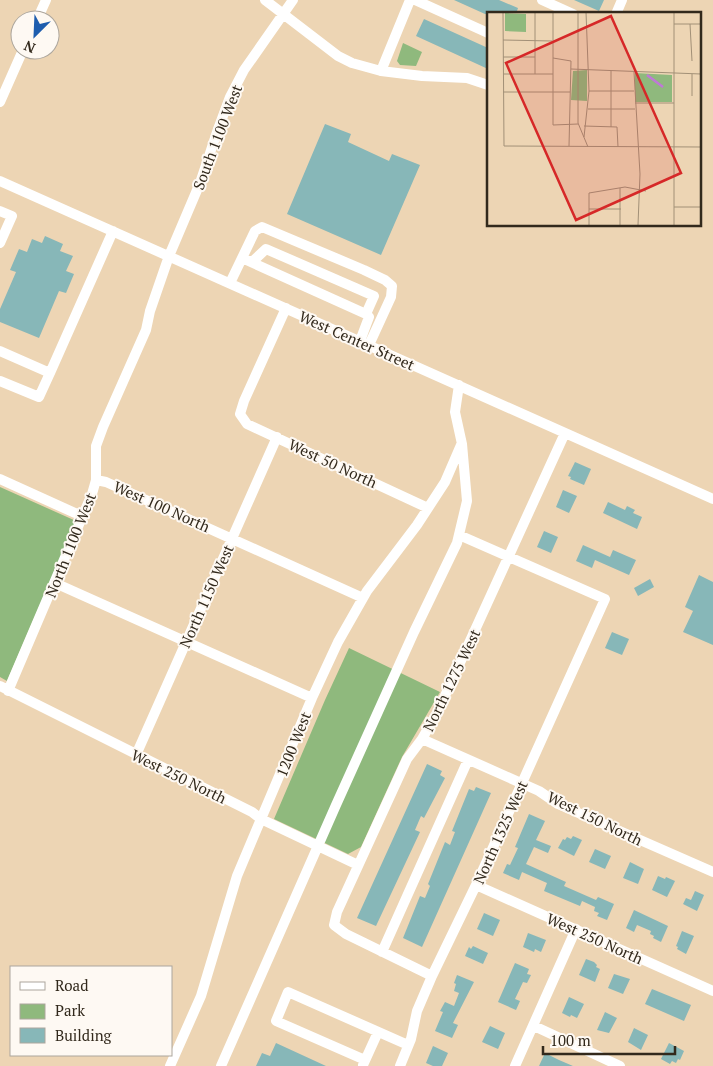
<svg xmlns="http://www.w3.org/2000/svg" width="713" height="1066" font-family="'PT Serif',serif">
<rect width="100%" height="100%" fill="#edd5b4"/>
<path fill="#8fb97d" d="M403,43L422,52L416,66L400,65L397,61Z
M0,487L76,521L7,681L0,677Z
M349,648L440,692L402,757L361,847L348,854L274,819L325,700Z"/>
<path fill="#87b7b8" d="M454,0H499L518,8L516,14H485Z
M574,0H604L599,11Z
M424,19L488,48V69L416,36Z
M325,124L351,134L348,142L389,161L392,154L420,165L381,255L287,214Z
M45,236L63,244L60,251L73,256L66,271L74,274L66,293L59,291L39,338L0,322V309L16,272L10,270L19,249L27,252L32,239L42,243Z
M575,462L591,469L584,485L570,479L571,477L568,476Z
M563,490L577,496L569,513L556,507Z
M608,502L625,510L627,506L635,510L633,513L642,517L637,529L603,513Z
M544,531L558,537L551,553L537,547Z
M583,545L610,557L613,550L636,560L629,575L595,560L592,568L576,561Z
M699,575L713,582V645L683,632L693,611L685,607Z
M650,579L654,587L638,596L634,588Z
M612,632L629,639L622,655L605,648Z
M427,764L442,771L440,775L445,778L424,818L421,816L415,830L420,832L376,926L357,918Z
M476,787L491,793L422,947L403,938L420,896L425,898L430,886L428,884L445,842L450,845L455,832L452,831L469,789L474,791Z
M529,814L545,821L536,840L551,846L548,853L534,847L526,864L566,882L564,886L596,900L598,897L614,904L607,920L597,916L599,913L594,911L595,907L582,901L580,906L544,891L547,883L522,872L519,880L503,873L507,864L510,865L518,848L515,847Z
M573,836L582,840L574,856L558,848L563,839L565,840L567,837L571,839Z
M595,849L611,856L605,869L589,862Z
M630,862L644,869L638,884L623,878Z
M658,876L665,879L666,877L675,881L667,897L652,890Z
M695,891L704,895L697,911L683,904L686,898L691,900Z
M634,910L668,926L661,942L653,938L654,936L650,934L651,931L637,925L634,932L626,928Z
M484,913L500,920L493,936L477,929Z
M682,931L694,936L686,954L677,949L678,947L676,946Z
M528,933L546,940L541,952L535,949L534,952L523,947Z
M473,946L488,953L483,964L465,956L469,947L471,949Z
M586,959L594,962L597,965L596,967L600,969L595,982L579,975Z
M515,963L529,969L527,974L531,975L527,983L523,982L515,999L520,1001L516,1010L498,1002Z
M614,974L630,979L623,994L608,988Z
M457,975L474,982L453,1023L458,1025L452,1038L435,1031L443,1012L440,1011L445,1002L454,1006L459,993L454,991L456,984L454,983Z
M652,989L691,1005L684,1021L645,1004Z
M569,997L584,1004L577,1018L571,1015L570,1017L562,1013Z
M605,1012L617,1018L609,1033L597,1030Z
M490,1026L505,1033L498,1049L482,1042Z
M634,1028L648,1035L641,1050L628,1042Z
M276,1043L326,1066H256L262,1053L270,1056Z
M669,1043L684,1051L680,1060L678,1059L676,1063L672,1061L670,1064L661,1059Z
M433,1046L448,1053L442,1066H433L426,1063Z
M545,1053L559,1060L573,1066H539Z"/>
<g fill="none" stroke-linecap="round" stroke-linejoin="round">
<path stroke="#fff" stroke-width="10" d="M265,0L338,56L352,63L381,71L422,76L467,78L488,85
M415,0L488,33
M542,0L573,14
M616,14L622,0
M37,20L46,0
M381,71L410,0
M0,102L23,50
M0,181L713,499
M0,211L12,216L0,243
M242,258L366,314L369,317L360,341
M252,262L266,249L374,296L366,314
M230,283L255,231L262,227L364,270L385,280L392,286L391,297L369,345
M286,308L244,401L240,414L247,424L428,508
M0,351L50,373L113,231
M0,381L39,397L50,373
M0,479L75,513L84,514
M96,480L106,482L363,598
M55,583L312,698
M0,686L252,812L261,819L358,865
M8,691L92,494L96,480V446L103,427L146,330L150,311L169,256L200,183L217,132L230,97L244,70L293,0
M422,739L539,791L558,804L713,872
M136,755L277,437
M476,885L713,991
M382,952L468,760
M432,976L346,934L334,925L337,912L407,759L422,739L438,711L565,433
M534,1026L620,1066
M365,1060L276,1021L288,992L408,1045
M363,1065L378,1032
M170,1066L201,996L237,876L312,698L338,642L367,591L417,525L445,482L461,445
M221,1066L336,805L414,632L457,543L467,501L462,444L455,412L459,385
M400,1066L411,1039L417,1011L432,976L476,885L605,599L459,535
M515,1066L576,929"/>
</g>
<g text-anchor="middle" dominant-baseline="central" stroke-width="4" stroke-linejoin="round" paint-order="stroke">
<g font-size="15" fill="#32291c" stroke="#fef9f3">
<text transform="translate(217 137) rotate(-69)">South 1100 West</text>
<text transform="translate(357 340) rotate(24)">West Center Street</text>
<text transform="translate(333 463) rotate(25)">West 50 North</text>
<text transform="translate(162 506) rotate(24)">West 100 North</text>
<text transform="translate(70 545) rotate(-68)">North 1100 West</text>
<text transform="translate(206 596) rotate(-66)">North 1150 West</text>
<text transform="translate(451 680) rotate(-64)">North 1275 West</text>
<text transform="translate(293 744) rotate(-68)">1200 West</text>
<text transform="translate(179 776) rotate(26)">West 250 North</text>
<text transform="translate(595 818) rotate(26)">West 150 North</text>
<text transform="translate(500 832) rotate(-66)">North 1325 West</text>
<text transform="translate(595 938) rotate(24)">West 250 North</text>
</g>
</g>
<g transform="translate(487 12)">
<rect width="214" height="214" fill="#edd5b4"/>
<path d="M18,1L39,2V20L18,19ZM100,58V89L84,88L86,59ZM148,61L185,63V90H148Z" fill="#8fb97d"/>
<path fill="none" stroke="#bf79d7" stroke-width="2.5" d="M160,63L176,75"/>
<path fill="none" stroke="#a29077" stroke-width="1" d="M16,0L17,134L214,135M66,0V113L91,112M91,0V111L101,135M187,12H214M203,12L205,49M16,28L65,29M16,45H48M66,46L84,49L82,134M84,57L214,62M124,59V115M147,60L153,162L151,213M16,62H66M48,62V0M205,62V84M102,79H147M16,80H83M148,91H187M101,97H148M97,114L130,115L131,135M97,125L102,79L99,0M133,176V213M187,195H214M102,197H134M102,213V181L138,175L159,179M187,213V0"/>
<path fill="#d62828" fill-opacity="0.15" stroke="#d62828" stroke-width="2.5" d="M124,4L194,161L89,208L19,51Z"/>
<rect width="214" height="214" fill="none" stroke="#32291c" stroke-width="2.5"/>
</g>
<rect x="10" y="966" width="162" height="90" fill="#fef9f3" stroke="#aca69d"/>
<rect x="20" y="982" width="25" height="8" fill="#ffffff" stroke="#aca69d"/>
<text x="55" y="991" font-size="15" fill="#32291c">Road</text>
<rect x="20" y="1004" width="25" height="15" fill="#8fb97d" stroke="#aca69d"/>
<text x="55" y="1016" font-size="15" fill="#32291c">Park</text>
<rect x="20" y="1028" width="25" height="15" fill="#87b7b8" stroke="#aca69d"/>
<text x="55" y="1041" font-size="15" fill="#32291c">Building</text>
<g transform="translate(35 35) rotate(204)"><circle r="24" fill="#fef9f3" stroke="#aca69d"/>
<path d="M0-4L9 19L0 12L-9 19Z" fill="#1e5dae"/>
<text y="-8" font-size="14" font-weight="bold" text-anchor="middle" fill="#32291c">N</text>
</g>
<path d="M543 1046v8h132v-8" fill="none" stroke="#32291c" stroke-width="2.5"/>
<text x="550" y="1046" font-size="15" fill="#32291c" stroke="#fef9f3" stroke-width="4" paint-order="stroke">100 m</text>
</svg>
